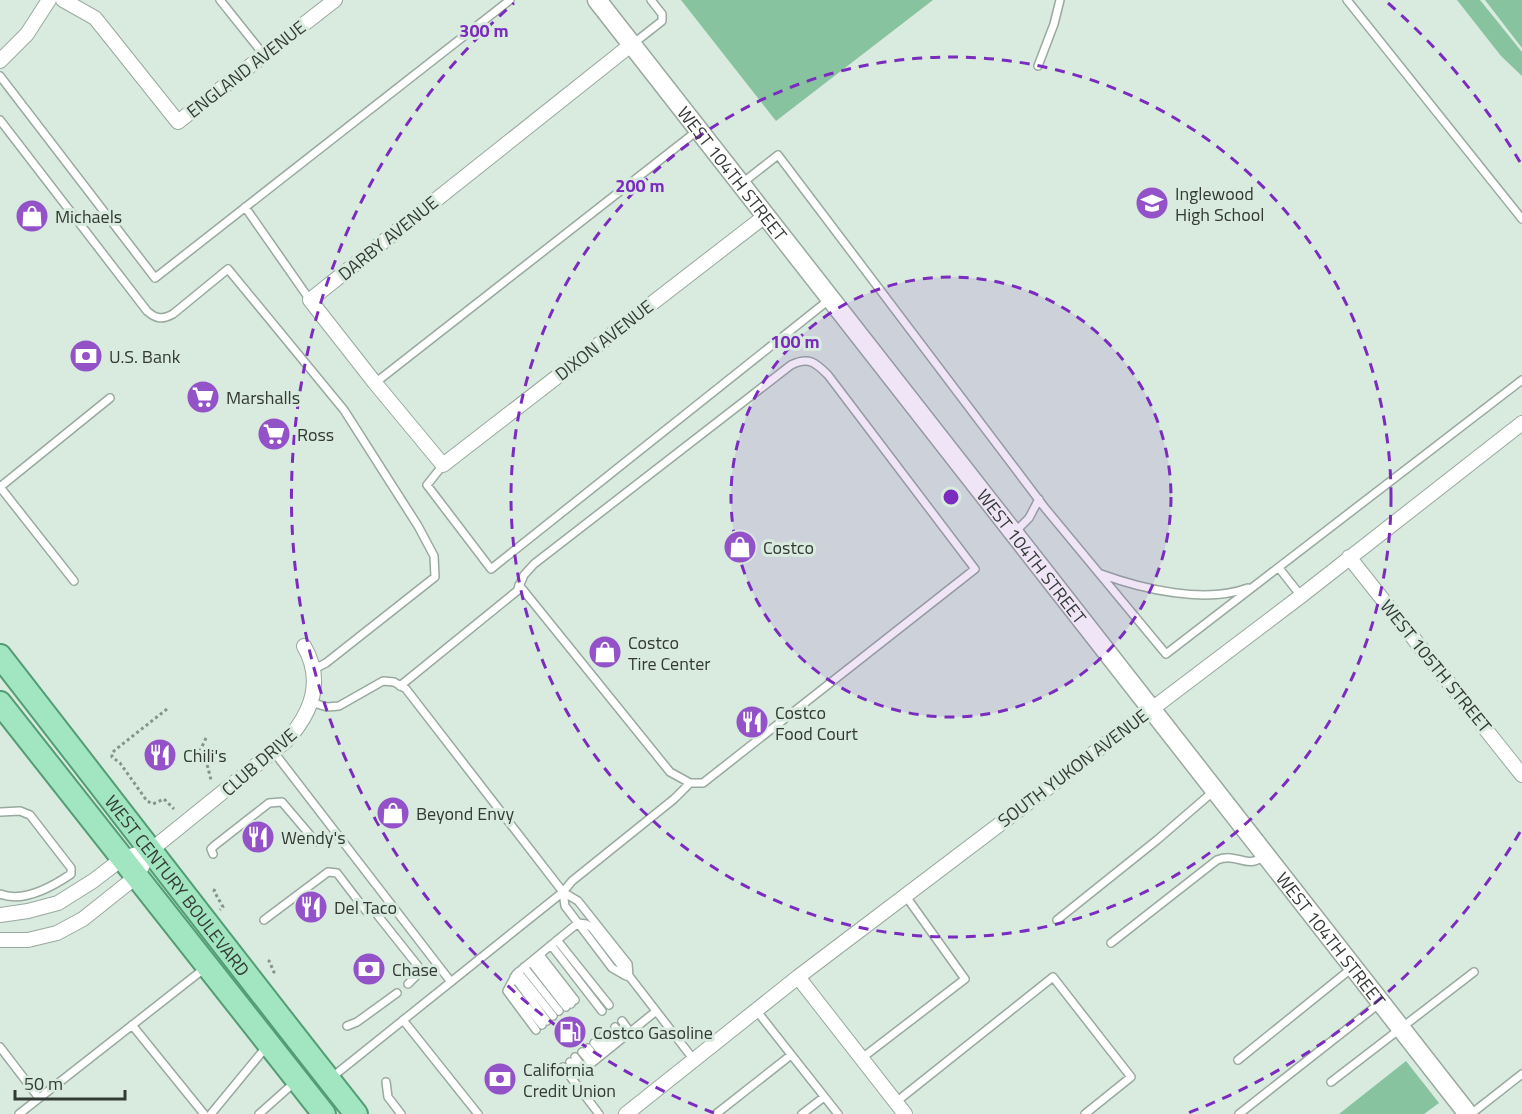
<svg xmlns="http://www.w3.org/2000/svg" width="1522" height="1114" font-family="'Titillium Web',sans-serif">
<rect width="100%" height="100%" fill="#d9eadf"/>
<path fill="#88c3a0" d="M681,0H933L776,121Z
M1457,0H1480L1522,52V76L1501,56Z
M1485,0H1522V48Z
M1406,1061L1439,1103L1424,1114H1339Z"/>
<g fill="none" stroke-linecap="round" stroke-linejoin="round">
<g stroke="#99a99f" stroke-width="10">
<path id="service" d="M220,0L264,55
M1347,0L1522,219
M634,43L662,21V14L651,0
M1038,66L1054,24L1060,0
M0,76L155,278L510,0
M0,120L147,311C156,319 162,320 173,314L228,269L344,410L418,526L434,556L435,577L326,663L314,669
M741,184L778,155L1045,508L1166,654L1522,380
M245,207L310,300
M375,383L697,131
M443,465L427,485L491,569L830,299
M0,487L110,398
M0,487L74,581
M1014,533L1029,518L1039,499
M1279,568L1301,596
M1101,574C1142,589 1205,604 1248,588
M400,686L517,591L524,575L534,564L791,365C809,356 816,363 828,375L975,569L703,783H690L670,772L519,585
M310,702L327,707L339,706L383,681L394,682L406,689L563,892L578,901L628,964L629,977
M273,751L451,982
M213,854L211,849L214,846L269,803L282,802L316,842
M563,892L565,906L578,923L612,968L626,976
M0,894C23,903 52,887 71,874V868L30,815L20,811L1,812
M371,907L418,966V974L408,984
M264,920L328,872L337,873L366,911
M1057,920L1157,840L1215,790
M557,940L609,1005
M1111,943L1217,860C1239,852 1246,870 1264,856
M551,945L602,1011
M540,955L575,1000
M534,959L571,1004
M531,962L566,1007
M524,967L559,1011
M518,972L553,1016
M514,977L547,1021
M510,986L542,1025
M756,1010L838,1114
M403,1020L478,1114
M622,1021L630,1032
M132,1025L204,1114
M347,1026L357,1022L397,993
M615,1027L623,1038
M536,1030L507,991L516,974L578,923L586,924L592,928L694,1060
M604,1035L612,1047
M599,1039L608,1050
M594,1043L603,1054
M0,1047L39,1098
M588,1048L597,1059
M582,1052L591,1063
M575,1057L584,1069
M862,1058L965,979L905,895
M1238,1060L1352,968
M570,1062L579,1073
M563,1067L599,1114
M331,1078L563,892L572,881L674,799L690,783
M572,1079L655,1012
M386,1082L388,1097L401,1114
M1331,1082L1474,972
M896,1102L1053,977L1131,1077L1085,1114
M19,1114L205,968
M211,1114L267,1046
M259,1114L295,1082
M716,1114L791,1055
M802,1114L824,1097
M1239,1114L1380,1003
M1471,1114L1522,1074"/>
</g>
<g stroke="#99a99f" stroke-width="16">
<path id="minor" d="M63,0L95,18L178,122L335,0
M632,44L310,300L375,383L443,465L765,216
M0,61L27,34L49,0
M1349,557L1522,775
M0,915L28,911L58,903L93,881L123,858L151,850L286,741C312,713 324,681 304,646
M0,940H28L57,933L83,919L137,876L151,850
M798,977L905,1114
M626,1114L798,977L1301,596L1522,423"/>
</g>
<g stroke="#99a99f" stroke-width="21">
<g id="tertiary">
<path id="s1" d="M597,0L1468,1114"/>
</g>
</g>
<g stroke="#539d75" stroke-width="26">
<g id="primary">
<path id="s2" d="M0,656C119,809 236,962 356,1114"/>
<path d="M0,703L324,1114"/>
</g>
</g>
<path stroke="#87938b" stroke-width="3" stroke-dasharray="3 3" stroke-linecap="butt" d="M167,709L115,750L112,753V757L120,763L147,801L153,804L164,799L174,809
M206,738L200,751L207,764L211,780
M215,889L214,891L223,907L220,910
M270,960L269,961L274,972L271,975"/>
<use href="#service" stroke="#fff" stroke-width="7"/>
<use href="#minor" stroke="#fff" stroke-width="14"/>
<use href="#tertiary" stroke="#fff" stroke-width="18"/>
<use href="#primary" stroke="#a2e5c1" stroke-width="22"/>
</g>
<circle cx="951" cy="497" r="220" fill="#7b2cbf" fill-opacity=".12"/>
<g fill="none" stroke="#7b2cbf" stroke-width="3" stroke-dasharray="10 8">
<circle cx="951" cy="497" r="220"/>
<circle cx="951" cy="497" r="440"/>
<path d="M1520 832A660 660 0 0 1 1188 1113M714 1113A660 660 0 0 1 514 3M1388 3A660 660 0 0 1 1520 162"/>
</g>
<defs>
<g id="school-disc" transform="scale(1.725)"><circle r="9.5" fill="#9452c8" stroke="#d9eadf"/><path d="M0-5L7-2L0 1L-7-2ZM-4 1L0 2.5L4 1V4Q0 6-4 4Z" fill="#fff"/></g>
<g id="shop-disc" transform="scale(1.725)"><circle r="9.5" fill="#9452c8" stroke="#d9eadf"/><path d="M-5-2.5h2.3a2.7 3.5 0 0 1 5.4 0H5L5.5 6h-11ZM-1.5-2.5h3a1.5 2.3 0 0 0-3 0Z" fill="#fff"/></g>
<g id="bank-disc" transform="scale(1.725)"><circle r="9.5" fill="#9452c8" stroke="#d9eadf"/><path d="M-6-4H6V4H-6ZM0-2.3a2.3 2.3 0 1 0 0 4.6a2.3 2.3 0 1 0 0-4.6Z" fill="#fff"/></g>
<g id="supermarket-disc" transform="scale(1.725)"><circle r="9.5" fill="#9452c8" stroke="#d9eadf"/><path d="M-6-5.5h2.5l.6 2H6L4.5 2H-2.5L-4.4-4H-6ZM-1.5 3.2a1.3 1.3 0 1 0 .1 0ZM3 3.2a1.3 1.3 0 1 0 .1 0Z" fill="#fff"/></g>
<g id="restaurant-disc" transform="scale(1.725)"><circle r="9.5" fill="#9452c8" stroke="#d9eadf"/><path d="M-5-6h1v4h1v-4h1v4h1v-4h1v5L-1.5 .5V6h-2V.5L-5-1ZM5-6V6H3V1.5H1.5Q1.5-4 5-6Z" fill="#fff"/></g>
<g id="fuel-disc" transform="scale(1.725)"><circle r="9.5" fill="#9452c8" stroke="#d9eadf"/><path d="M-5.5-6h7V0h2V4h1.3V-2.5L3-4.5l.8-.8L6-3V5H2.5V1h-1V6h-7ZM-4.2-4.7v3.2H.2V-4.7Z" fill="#fff"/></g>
</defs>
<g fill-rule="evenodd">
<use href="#school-disc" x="1152" y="203"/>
<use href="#shop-disc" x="32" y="216"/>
<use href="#bank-disc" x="86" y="356"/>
<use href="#supermarket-disc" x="203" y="397"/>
<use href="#supermarket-disc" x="274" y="434"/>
<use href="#shop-disc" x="740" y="547"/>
<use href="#shop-disc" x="605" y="652"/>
<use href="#restaurant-disc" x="752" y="722"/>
<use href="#restaurant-disc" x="160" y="755"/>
<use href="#shop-disc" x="393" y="813"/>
<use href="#restaurant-disc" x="258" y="837"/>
<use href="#restaurant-disc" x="311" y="907"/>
<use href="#bank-disc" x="369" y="969"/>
<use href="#fuel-disc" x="570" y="1032"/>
<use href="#bank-disc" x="500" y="1079"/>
</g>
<g text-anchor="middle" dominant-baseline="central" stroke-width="6" stroke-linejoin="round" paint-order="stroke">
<g font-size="18" fill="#333a35" stroke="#d9eadf">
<text transform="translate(246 69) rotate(-38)">ENGLAND AVENUE</text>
<text stroke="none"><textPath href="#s1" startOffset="220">WEST 104TH STREET</textPath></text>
<text transform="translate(388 238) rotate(-39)">DARBY AVENUE</text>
<text transform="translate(604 340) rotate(-38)">DIXON AVENUE</text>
<text stroke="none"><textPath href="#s1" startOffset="706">WEST 104TH STREET</textPath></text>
<text transform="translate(1436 666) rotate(51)">WEST 105TH STREET</text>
<text transform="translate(259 762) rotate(-41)">CLUB DRIVE</text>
<text transform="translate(1073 768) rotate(-37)">SOUTH YUKON AVENUE</text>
<text stroke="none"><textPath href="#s2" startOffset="290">WEST CENTURY BOULEVARD</textPath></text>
<text stroke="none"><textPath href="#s1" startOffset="1192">WEST 104TH STREET</textPath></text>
</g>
<g font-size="18" fill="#333a35" stroke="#d9eadf" text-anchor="start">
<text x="1175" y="193">Inglewood<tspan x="1175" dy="21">High School</tspan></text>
<text x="55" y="216">Michaels</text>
<text x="109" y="356">U.S. Bank</text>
<text x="226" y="397">Marshalls</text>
<text x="297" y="434">Ross</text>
<text x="763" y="547">Costco</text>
<text x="628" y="642">Costco<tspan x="628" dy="21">Tire Center</tspan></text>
<text x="775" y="712">Costco<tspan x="775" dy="21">Food Court</tspan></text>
<text x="183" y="755">Chili's</text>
<text x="416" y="813">Beyond Envy</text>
<text x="281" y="837">Wendy's</text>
<text x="334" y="907">Del Taco</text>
<text x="392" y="969">Chase</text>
<text x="593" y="1032">Costco Gasoline</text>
<text x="523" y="1069">California<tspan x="523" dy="21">Credit Union</tspan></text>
</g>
</g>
<circle cx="951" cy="497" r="9" fill="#7b2cbf" stroke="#d9eadf" stroke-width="3"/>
<g font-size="18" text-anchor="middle" font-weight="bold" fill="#7b2cbf" stroke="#d9eadf" stroke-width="6" stroke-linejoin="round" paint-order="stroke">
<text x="484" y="37">300 m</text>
<text x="640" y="192">200 m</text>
<text x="795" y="348">100 m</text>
</g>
<path d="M15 1090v9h110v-9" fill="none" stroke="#333a35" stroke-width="3"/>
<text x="24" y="1090" font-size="18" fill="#333a35" stroke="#d9eadf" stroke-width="4.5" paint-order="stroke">50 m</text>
</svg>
